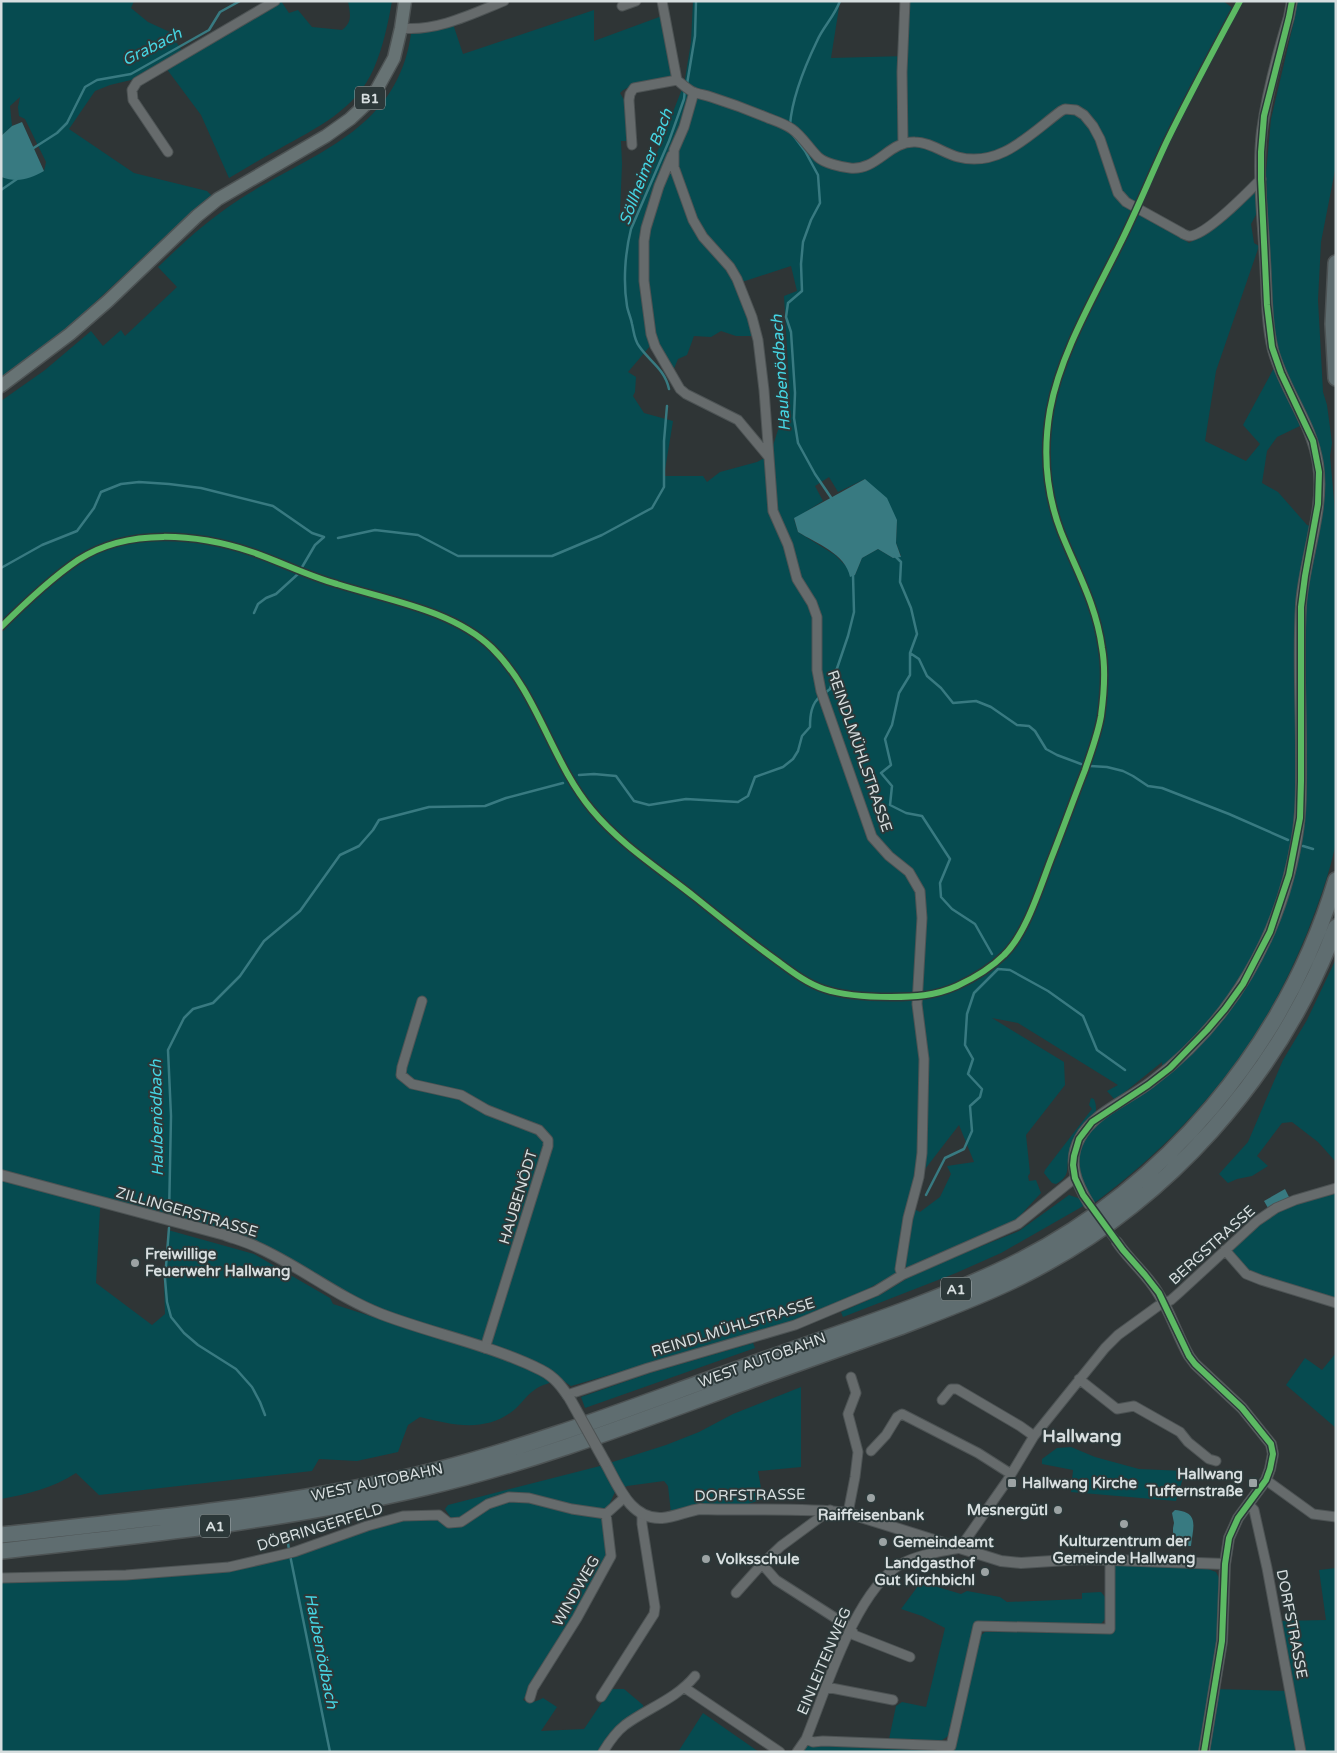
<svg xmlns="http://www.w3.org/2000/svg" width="1337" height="1753" font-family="'Varela Round',sans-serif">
<rect width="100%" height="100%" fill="#2f3536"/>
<path fill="#064b50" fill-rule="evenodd" d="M1,1H134L131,8L148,22L172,33L173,41L177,43L186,57L264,13L281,1L289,13L298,10L312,27L342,30C353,22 350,14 348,1H392C388,24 383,47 374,68C356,110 316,128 279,149C262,158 246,168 229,178L201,115L166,68L135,79L110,85L95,91L69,129L134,173L207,191L212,196L185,218L73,323L1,378V177L4,178L44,171L46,162L25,119L19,116L18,107L20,97L10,106L12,126L1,136Z
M693,1H840L831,58L907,56L906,1H1223L1234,9L1134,209L1175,233L1189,243L1212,229L1257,189L1258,211L1251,224L1254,243L1259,246L1216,371L1205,441L1246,461L1260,444L1243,425L1274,368L1300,426L1277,437L1267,451L1262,483L1278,492L1307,525L1318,528L1324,491V473L1319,444L1314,430L1286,374L1275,339L1271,297L1266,173L1271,119L1294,21L1296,1H1336V165L1321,242L1318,300L1323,392L1327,405L1332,443L1330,456L1336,522V842C1330,873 1318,904 1307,933C1293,967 1277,1000 1257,1031C1215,1098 1157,1157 1093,1204L1085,1190L1077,1167L1081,1144L1092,1127L1106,1117L1128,1104L1163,1078L1162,1062L1115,1100L1107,1091L1118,1085L1018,1023L992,1018L1064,1062L1065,1085L1026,1135L1030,1173L1028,1176L1029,1181L1036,1180L1041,1193L1016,1220L923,1260L846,1300L792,1322L571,1386L562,1380C552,1382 542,1384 533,1391C526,1396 521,1404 514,1410C486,1433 452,1425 420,1417L408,1425L398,1452L357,1461L319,1459L312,1471L99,1495L76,1473C53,1488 28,1494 1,1499V401L45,370L91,331L103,346L121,330L125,336L177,287L158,267C185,241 209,219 240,199C311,153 397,132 411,34L453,24L463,54L594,10V41L662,16L673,74C659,87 634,79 620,93L628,107L629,141H621L622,164L620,212L629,215L638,201L682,89L692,97L693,86L686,83L685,79L691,42ZM791,266L797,291L784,296L790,402L780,410L779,427L770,455L757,462L720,472L707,482L703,476H664L673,421L644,413L633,396L635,392L636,377L628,372L656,339L673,371L678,359L687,355L694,336L711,337L721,331L736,336H754L748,314L736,284ZM829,477L838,492L865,479L897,520L896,543L901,556L893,558L878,549L862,558L855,575L835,555L798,532L794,519L823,501L815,486ZM959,1125L974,1162L947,1166L951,1174L940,1197L920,1212L914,1209L922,1173ZM103,1200L277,1254L347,1293L385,1310L458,1336L457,1344L333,1304L330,1298L254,1254L168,1230L164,1283L165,1314L152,1325L96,1283L100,1209Z
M1336,959V1162L1318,1142L1292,1122L1282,1123L1257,1156L1268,1166L1252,1176L1237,1179L1228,1183L1219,1174L1248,1142L1283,1060L1307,1020Z
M1091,1098L1094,1099C1096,1104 1097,1110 1095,1115C1089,1129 1076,1140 1070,1154C1064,1168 1073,1174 1056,1184L1052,1183L1044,1173L1045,1170L1092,1109L1089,1105Z
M1336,1192V1299L1252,1274L1232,1255L1231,1249C1242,1239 1252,1229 1264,1221C1285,1207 1311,1197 1336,1192Z
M1069,1195L1078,1198L1085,1205L1001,1253L956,1273L843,1317L841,1312L880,1295L908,1278L947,1260L1019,1231Z
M753,1343L755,1348L585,1408L581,1397L650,1373Z
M1336,1353V1428L1286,1385L1305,1358L1322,1370Z
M801,1387V1467L758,1471L763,1499L745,1505L671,1513L668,1486L664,1481L627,1486L615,1492L609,1505L603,1510L610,1550L605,1565L523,1700C531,1704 535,1702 543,1698L557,1707L541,1731L584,1729L611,1689H624L643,1705L644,1709L600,1752H1V1576L126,1573L224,1564L266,1557L428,1513L451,1518L445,1509L448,1505L600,1466L666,1445L699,1432L733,1414Z
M1071,1447L1095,1457L1139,1469L1185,1471L1176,1501L1071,1492L1073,1470L1042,1464V1459L1057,1448Z
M1114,1565L1205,1568L1216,1572L1221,1582L1219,1643L1212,1689L1291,1691L1278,1621L1326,1620L1319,1570L1336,1568V1752H800L804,1745L814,1746L823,1744L954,1750L980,1636L985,1632L1114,1633Z
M921,1582L961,1594L967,1591L1000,1597L1007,1602L1082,1599V1593L1101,1592L1105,1597V1619L1100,1625L974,1624L948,1736L941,1741L889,1739L896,1706L902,1702L926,1707L945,1628L922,1616L901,1609Z
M703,1713L759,1752H678Z"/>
<path fill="#387a81" d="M22,122L44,171C29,179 18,183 1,177V136L12,126Z
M865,479L887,498L897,520L896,543L901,557L893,558L878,549L862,558L855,575L850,577C846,554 816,543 798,532L794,518Z
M1285,1189L1289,1197L1268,1208L1264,1201Z
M1175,1510C1200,1512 1193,1527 1191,1546H1178L1177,1539L1173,1534V1528L1174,1523L1172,1513Z"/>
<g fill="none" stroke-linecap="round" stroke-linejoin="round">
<path stroke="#387a81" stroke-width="2.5" d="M687,84L695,36L696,1
M790,125C792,98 805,66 817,41C823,27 834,17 840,1
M793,135L805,151L818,175L820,203L811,220L803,242L801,264L802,291L788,303L786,317L791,332L795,393L794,418L798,443L815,474L832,499
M32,149L57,133L67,123L85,87L97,80L131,74L209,30L220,12L240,1
M1,190L17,179
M669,389C665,369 649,361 639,346C634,339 634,332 632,324C631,318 628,312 627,306C623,282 625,253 631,229L669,141L684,99L685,89
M338,538L375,530L418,535L458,556H552L602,535L652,508L664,487V441L667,406
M894,555L901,562L900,582L911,608L917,634L910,653V675L899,693L892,725L885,739L891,765L881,773L892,786L890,805L906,813L922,816L950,859L940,883L941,897L952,909L975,924L992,954
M1,568L42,545L77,531L94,508L101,492L121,484L139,482L169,484L201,488L273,506L312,533L324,537
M254,613L258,604L266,598L276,594L298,574L315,545L324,537
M910,653L919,659L927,676L941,688L953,703L976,701L991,707L1017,725L1029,726L1035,731L1046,749L1057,755L1081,764
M825,693L830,689L848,636L854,612L853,575
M1090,766L1107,767L1123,771L1133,776L1148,786L1162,788L1229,814L1288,840
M579,775L594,774L616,776L634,801L649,805L686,799L738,802L748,796L755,777L783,767L793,759L798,751L802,736L810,727C810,716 811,703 821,696
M1303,846L1313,849
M926,1195L945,1158L964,1149L972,1131L970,1106L980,1097L982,1089L968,1074L973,1059L965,1045L967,1014L974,993L998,969L1010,970L1048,991L1083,1016L1097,1050L1125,1070
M169,1216L171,1116L168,1050L184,1018L193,1009L213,1003L240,976L264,941L300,911L340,855L359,846L373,830L379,820L429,807L485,806L506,798L563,783
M169,1228L165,1279L167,1302L171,1317L184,1333L198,1345L236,1369L252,1387L260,1402L265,1415
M287,1536L289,1550
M290,1555L330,1752"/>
<path stroke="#484e4f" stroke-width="10" stroke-dasharray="10 5" stroke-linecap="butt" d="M1101,1221L1117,1242"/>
<g stroke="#4d5354" stroke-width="11">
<path id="minor" d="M662,1L677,80C682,84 687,89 693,92C698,94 705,95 711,97C730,103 749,110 768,118C776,121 785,124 792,129C802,136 809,148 818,157C824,163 841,167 850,168C877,171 889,141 915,142C930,142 943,153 958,157C1000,168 1030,134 1061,111L1065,109L1076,110L1084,115L1093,126L1100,139L1118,193L1126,202L1182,233C1183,234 1188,236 1189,236C1206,236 1249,191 1261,179
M622,6L636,1
M401,28C436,32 472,14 504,1
M694,92L684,127L674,150V167L693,220L703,237L730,267L737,279L752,317L758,340L764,390L773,511L788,545L797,579L812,603L817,617V670L821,691L872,837L889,856L909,872L920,891L922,918L917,1004L924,1059L922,1153L919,1177L908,1218L900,1269L902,1275
M903,144L902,72L905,1
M632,145L629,100L630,94L634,88L677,80
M168,152L133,100L132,90L137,82L275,1
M672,155L659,186L646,228L644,241V281L651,334L655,346L680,389L686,394L738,420L768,456
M422,1001L402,1067L401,1075L412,1084L461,1095L487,1110L539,1130L548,1140V1146L485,1348
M1225,1250L1246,1274L1261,1280L1336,1303
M1079,1379L1117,1409L1134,1406L1180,1432L1188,1442L1209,1459L1216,1461
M567,1395L648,1368L795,1325L876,1291L902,1275L1018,1224L1075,1178
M942,1400L951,1389H957L1020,1426L1034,1436
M871,1451L886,1435L897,1417L902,1414L978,1453L1011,1474
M1266,1480L1313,1514L1336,1517
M1248,1504L1254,1510L1267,1568L1301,1752
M848,1513L855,1477L858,1452L848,1414L856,1393L851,1377
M606,1514L625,1497
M762,1564L776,1580L851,1628L854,1635L910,1657
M1,1578L126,1575L229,1567L294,1552L367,1526L403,1516L439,1515L449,1523L461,1522L488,1504L509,1497L529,1498L572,1509L606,1514
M736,1593L762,1564L781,1546L830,1510
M826,1687L893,1700
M685,1688L780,1752
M601,1697L654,1614L655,1607L642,1524V1515
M530,1698L533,1688L577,1618L611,1556L606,1514
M806,1739L813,1742L823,1741L951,1746L978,1626L1110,1629V1560
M603,1752C609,1742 616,1732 625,1725C648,1708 676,1699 695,1676
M797,1752L806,1739C826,1690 855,1591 901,1564C919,1554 940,1552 960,1548L1007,1481L1034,1436L1105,1348L1118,1335L1158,1306L1171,1300L1180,1292L1257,1221L1276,1208L1295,1200L1336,1188"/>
</g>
<g stroke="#4d5354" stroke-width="12">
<path id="tertiary" d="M1,1175L225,1235C236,1239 247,1242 257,1247C300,1266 337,1297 381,1314C433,1334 491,1345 541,1370C555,1377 562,1387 570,1399
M1089,1204C1076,1183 1067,1161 1080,1138C1094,1112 1128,1100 1151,1082C1230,1023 1281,936 1297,838C1302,809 1301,778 1301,748C1301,701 1298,653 1301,605C1304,559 1325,511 1318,464C1312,423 1284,390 1273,350C1266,321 1267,290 1265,260C1263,218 1257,173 1262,131C1267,94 1278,53 1289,17L1292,1
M1117,1242C1129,1260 1147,1274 1158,1293C1171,1313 1177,1335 1189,1356L1195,1364L1242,1408L1271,1444L1273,1454L1270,1469L1266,1480L1238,1518L1229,1538L1225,1564L1222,1641L1204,1752
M605,1462C618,1485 630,1520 662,1518C675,1517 687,1511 700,1509C750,1511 798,1507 848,1513L1001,1561L1021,1563L1084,1559L1225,1564"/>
</g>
<g stroke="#4d5354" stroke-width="15">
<path id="primary" d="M1,386L70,334L108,301L197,216L218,199L326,136L350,119L365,105L377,89L394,58L401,28L405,1"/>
</g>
<g stroke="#4d5354" stroke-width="18">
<path id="motorway" d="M1336,263L1333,324L1336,378
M1,1535C147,1519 294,1506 437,1470C542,1443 642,1403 744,1367C832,1335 924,1307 1009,1266C1165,1190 1286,1046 1336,880
M1,1551C143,1535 284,1521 423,1488C536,1462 645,1419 754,1379C803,1362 851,1344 900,1327C941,1311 983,1296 1022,1276C1165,1204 1279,1078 1336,927"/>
</g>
<use href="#minor" stroke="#666b6c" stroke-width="9"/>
<use href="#tertiary" stroke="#666b6c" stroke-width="10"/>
<use href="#primary" stroke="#677374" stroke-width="12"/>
<use href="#motorway" stroke="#5f6d70" stroke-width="15"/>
<g stroke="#4d5354" stroke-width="12" stroke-linecap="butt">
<path id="tertiary-bridge" d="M570,1399L605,1462"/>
</g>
<use href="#tertiary-bridge" stroke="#666b6c" stroke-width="10"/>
<g stroke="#2c3839" stroke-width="9">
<path id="cycleway" d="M1,627C25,603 50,579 78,560C128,527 198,534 252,552C281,562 308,576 337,584C387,600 453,610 492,648C538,693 551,761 592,810C621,845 661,870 696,898C722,919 748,940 776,960C791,971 806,983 824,989C845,996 868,997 891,997C914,997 935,996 957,986C972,979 992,967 1004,955C1027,933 1041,884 1053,854C1064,826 1074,798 1085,770C1091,752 1098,734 1101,716C1104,694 1106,670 1102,648C1096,604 1077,572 1061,532C1046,493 1043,451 1050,410C1060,354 1095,295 1120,244C1137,210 1151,175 1167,141C1190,94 1215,48 1240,1
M1204,1752L1222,1641L1225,1564L1229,1538L1238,1518L1266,1480L1270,1469L1273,1454L1271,1444L1242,1408L1195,1364L1189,1356L1159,1293L1145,1275L1123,1250L1083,1195L1075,1178L1073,1165L1074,1156L1079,1139L1092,1122L1148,1085L1170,1068L1207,1030L1225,1009L1243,984L1270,932L1289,875L1300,818L1301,781V607L1305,576L1318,504L1319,472L1313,441L1281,373L1272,347L1267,305L1261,179V152L1264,116L1289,17L1292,1"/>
</g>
<use href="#cycleway" stroke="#5cba63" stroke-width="6"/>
</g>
<g fill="#9ca3a4" stroke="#2c3839" stroke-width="2">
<circle cx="135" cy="1263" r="5"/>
<rect x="1007" y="1478" width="10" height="10" rx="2.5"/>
<rect x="1248" y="1478" width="10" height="10" rx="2.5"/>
<circle cx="871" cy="1498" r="5"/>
<circle cx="1058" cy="1510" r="5"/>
<circle cx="1124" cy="1524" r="5"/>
<circle cx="883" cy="1542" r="5"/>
<circle cx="706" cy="1559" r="5"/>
<circle cx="985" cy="1572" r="5"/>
</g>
<g text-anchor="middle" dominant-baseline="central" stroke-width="4" stroke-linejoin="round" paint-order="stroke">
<g fill="#2c3839" stroke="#a4acad" stroke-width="1">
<rect x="355" y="86.5" width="30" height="23" rx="4"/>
<rect x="941" y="1277.5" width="30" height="23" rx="4"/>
<rect x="200" y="1514.5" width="30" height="23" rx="4"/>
</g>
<g font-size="14" font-weight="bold" fill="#d7dedf">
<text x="370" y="98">B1</text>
<text x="956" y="1289">A1</text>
<text x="215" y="1526">A1</text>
</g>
<g font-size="15" fill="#d7dedf" stroke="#2c3839">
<text transform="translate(860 751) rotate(71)">REINDLMÜHLSTRASSE</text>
<text transform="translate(518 1197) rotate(-73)">HAUBENÖDT</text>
<text transform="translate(187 1212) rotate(16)">ZILLINGERSTRASSE</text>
<text transform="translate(1212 1245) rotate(-42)">BERGSTRASSE</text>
<text transform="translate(733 1327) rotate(-17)">REINDLMÜHLSTRASSE</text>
<text transform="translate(762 1360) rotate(-20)">WEST AUTOBAHN</text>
<text transform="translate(377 1482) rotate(-12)">WEST AUTOBAHN</text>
<text transform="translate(750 1495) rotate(-1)">DORFSTRASSE</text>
<text transform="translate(320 1527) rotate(-17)">DÖBRINGERFELD</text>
<text transform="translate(576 1591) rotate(-60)">WINDWEG</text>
<text transform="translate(1292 1624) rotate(79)">DORFSTRASSE</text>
<text transform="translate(824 1661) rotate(-67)">EINLEITENWEG</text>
</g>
<g font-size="15" font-weight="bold" fill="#d7dedf" stroke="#2c3839" text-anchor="start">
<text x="145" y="1254">Freiwillige<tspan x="145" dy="17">Feuerwehr Hallwang</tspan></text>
<text x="1243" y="1474" text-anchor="end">Hallwang<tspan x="1243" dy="17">Tuffernstraße</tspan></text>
<text x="1022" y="1483">Hallwang Kirche</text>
<text x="1048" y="1510" text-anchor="end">Mesnergütl</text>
<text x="871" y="1515" text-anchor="middle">Raiffeisenbank</text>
<text x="1124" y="1541" text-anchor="middle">Kulturzentrum der<tspan x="1124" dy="17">Gemeinde Hallwang</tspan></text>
<text x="893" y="1542">Gemeindeamt</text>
<text x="716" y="1559">Volksschule</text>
<text x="975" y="1563" text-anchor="end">Landgasthof<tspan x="975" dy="17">Gut Kirchbichl</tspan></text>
</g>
<g font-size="16" font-style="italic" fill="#45d5e3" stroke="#2c3839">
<text transform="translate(152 47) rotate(-27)">Grabach</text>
<text transform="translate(646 167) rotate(-69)">Söllheimer Bach</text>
<text transform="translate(781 373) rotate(-94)">Haubenödbach</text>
<text transform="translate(157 1118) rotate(-91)">Haubenödbach</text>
<text transform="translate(321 1651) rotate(79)">Haubenödbach</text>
</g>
<g font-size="18" font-weight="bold" fill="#d7dedf" stroke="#2c3839">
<text x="1082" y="1436">Hallwang</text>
</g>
</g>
<rect width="1337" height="1753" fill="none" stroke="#d7dedf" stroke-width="5"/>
</svg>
